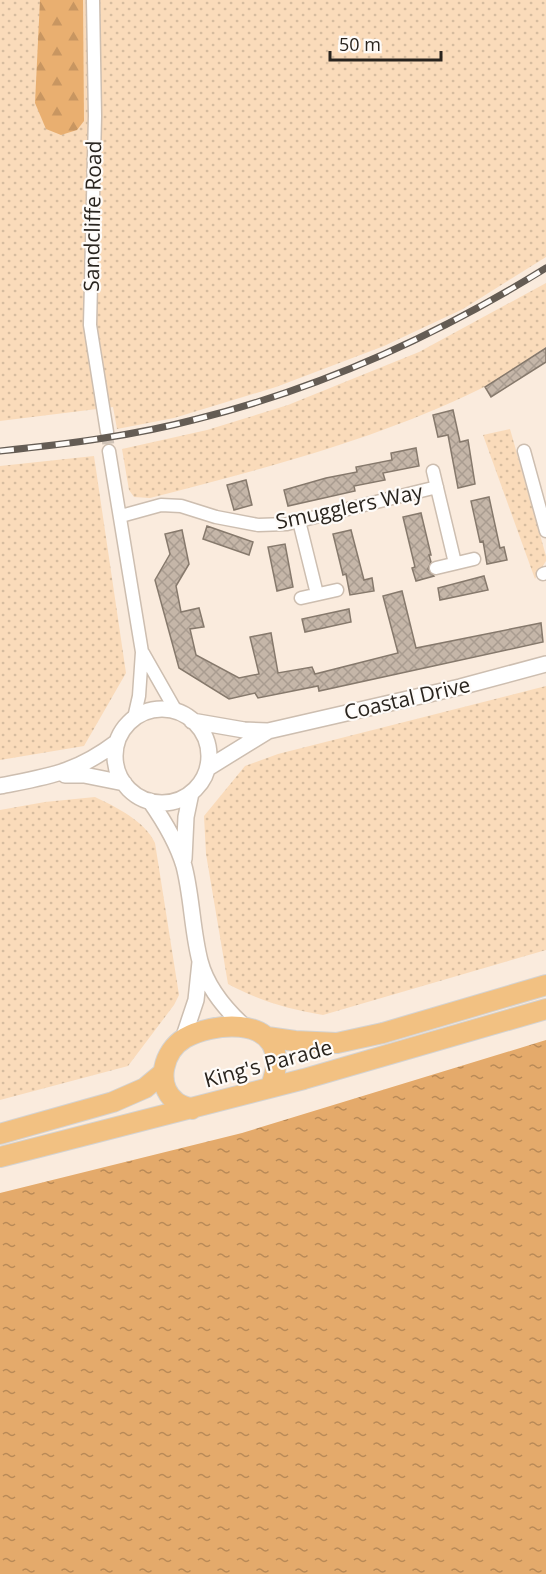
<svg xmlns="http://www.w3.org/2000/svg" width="546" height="1574" font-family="'Open Sans',sans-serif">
<defs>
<pattern id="grass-dots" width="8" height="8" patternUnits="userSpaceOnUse" patternTransform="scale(1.5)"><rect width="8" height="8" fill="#fadbba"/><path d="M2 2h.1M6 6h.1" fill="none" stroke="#d6bc9f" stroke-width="1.8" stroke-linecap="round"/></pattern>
<pattern id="forest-firs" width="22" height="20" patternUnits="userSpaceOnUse" patternTransform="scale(1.5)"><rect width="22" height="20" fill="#e9af70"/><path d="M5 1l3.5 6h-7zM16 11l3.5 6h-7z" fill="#c89661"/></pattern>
<pattern id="water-ripples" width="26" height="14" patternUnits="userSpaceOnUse" patternTransform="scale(1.5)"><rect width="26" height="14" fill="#e4aa6b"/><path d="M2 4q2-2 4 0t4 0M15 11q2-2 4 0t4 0" fill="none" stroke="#b98a57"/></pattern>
<pattern id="building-cross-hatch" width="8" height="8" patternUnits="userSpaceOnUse" patternTransform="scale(1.5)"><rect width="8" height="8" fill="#c5b6a8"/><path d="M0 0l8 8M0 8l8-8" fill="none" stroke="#a99c90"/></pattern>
</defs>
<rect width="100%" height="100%" fill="#faebdd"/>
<path fill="url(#grass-dots)" d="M0,0H546V257L463,309L384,346L276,387L174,418L117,429L113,407L0,421Z
M546,283V347C524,361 503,378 480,389C376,440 262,469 150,498L134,497L129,490L122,449L207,430L288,405L419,352Z
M510,429L546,556V561L535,579L483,435Z
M94,456L126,673L84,746L0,760V466Z
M546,686V950L323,1015C288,1009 260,1001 228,984L206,854L204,816L245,766L278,754Z
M95,797C116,807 145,821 155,843L179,995L174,1005L128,1066L0,1100V810L45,802Z"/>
<path fill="url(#forest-firs)" d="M40,0H83L84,121L77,130L61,135L46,129L35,103Z"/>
<path fill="url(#water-ripples)" d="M546,1040V1574H0V1193L242,1133Z"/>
<path fill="url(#building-cross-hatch)" stroke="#86796c" stroke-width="1.5" d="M546,348V362L491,397L485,387Z
M453,410L460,442L468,440L475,484L458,488L448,435L438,437L433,415Z
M416,448L419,466L383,473L385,480L354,486L355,491L288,506L284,490L326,478L357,472L356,467L392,460L391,453Z
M246,480L252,505L234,510L227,485Z
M489,497L500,548L504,547L507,560L487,564L483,541L480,542L471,501Z
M421,513L431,555H429L431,562L428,569L434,576L416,581L412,568L415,567L403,517Z
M207,526L253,542L249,555L203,539Z
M182,530L189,564L176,586L181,612L199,608L204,627L190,629L196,655L239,678L259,674L250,637L271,633L278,673L312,667L315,674L398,653L383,596L402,591L416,648L541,623L543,642L319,691L318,686L258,698L255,693L229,699L179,668L155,580L170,554L165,534Z
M351,530L364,580L372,578L374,591L350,595L346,574L343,575L333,534Z
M285,544L293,587L277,591L268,547Z
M484,576L488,590L440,600L438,588Z
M349,609L351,622L305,632L302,619Z"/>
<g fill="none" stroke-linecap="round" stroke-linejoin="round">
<path stroke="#d0c3b7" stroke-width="12" stroke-dasharray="12 6" stroke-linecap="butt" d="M107,432L109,451"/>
<g stroke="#cdbeb0" stroke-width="15">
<path id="minor" d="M93,0L95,116L90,325L107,432
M109,451L142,652L139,696L134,718
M524,451L546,531
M433,471L455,563
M121,516L161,505L181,506L216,517L258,525L287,524L437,487
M299,521L317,594
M436,568L474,559
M543,574L546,573
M301,598L337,590
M143,653L176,711"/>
</g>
<g stroke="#cdbeb0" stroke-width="18">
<path id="tertiary" d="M115 756a47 47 0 1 1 94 0a47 47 0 1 1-94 0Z
M192,721L244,730L268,731L460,687L546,664
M208,768L268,731
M65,775H84L124,783
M0,786C50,776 76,773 117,742
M150,801C164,821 177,842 184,866C192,897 192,930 200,961C207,988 226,1010 246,1028
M184,859L186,817L191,793
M183,1039L196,1000L200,962"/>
</g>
<g stroke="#d4d3d2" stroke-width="22">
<path id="primary" d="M267,1037L295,1041L337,1043L383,1033L546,985
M192,1109C187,1107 179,1105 175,1101C155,1084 163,1051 185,1038C211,1023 275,1016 276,1060C277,1069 273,1079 271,1087
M0,1134L113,1102L145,1088L163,1073
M0,1157L304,1079L546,1009"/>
</g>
<use href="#minor" stroke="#fff" stroke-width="12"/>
<use href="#tertiary" stroke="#fff" stroke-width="15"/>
<use href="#primary" stroke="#f2c182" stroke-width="20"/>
<g stroke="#645c54" stroke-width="7">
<path id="rail" d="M0,451C66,444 133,436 197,419C321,388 438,335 546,268"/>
</g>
<use href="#rail" stroke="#fefbf8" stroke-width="4.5" stroke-dasharray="14" stroke-linecap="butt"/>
</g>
<g text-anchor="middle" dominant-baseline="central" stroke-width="4.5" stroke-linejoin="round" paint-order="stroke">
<g font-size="21" fill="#29241e" stroke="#fefbf8">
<text transform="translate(92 216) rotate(-89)">Sandcliffe Road</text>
<text transform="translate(349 506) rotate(-12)">Smugglers Way</text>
<text transform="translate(407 698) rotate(-13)">Coastal Drive</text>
<text transform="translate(268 1063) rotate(-15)">King's Parade</text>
</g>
</g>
<path d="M330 51v9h111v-9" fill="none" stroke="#29241e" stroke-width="3"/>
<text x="339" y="51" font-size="18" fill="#29241e" stroke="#fefbf8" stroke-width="4.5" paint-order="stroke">50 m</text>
</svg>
